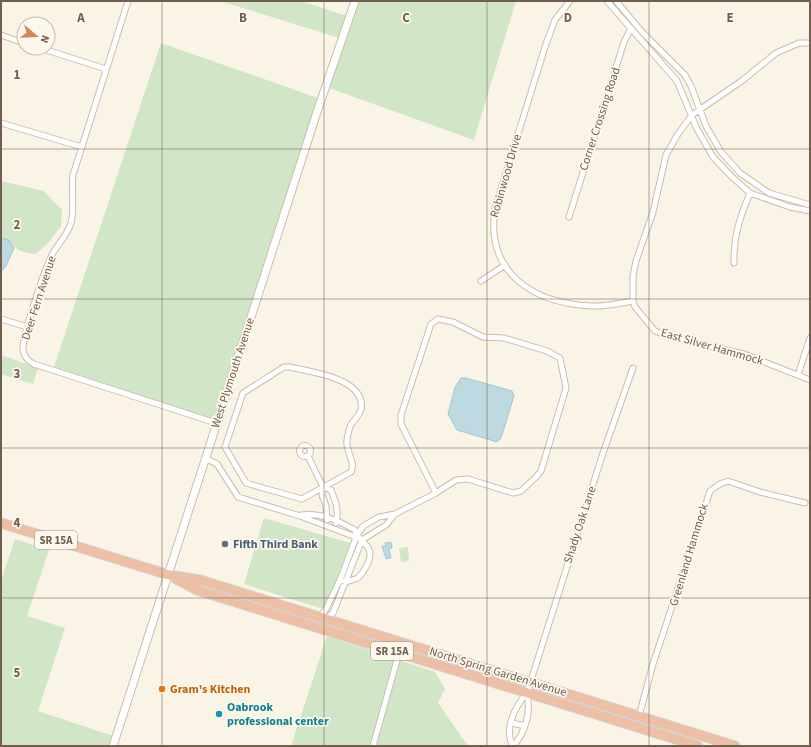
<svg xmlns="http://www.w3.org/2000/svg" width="811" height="747" font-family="'Source Sans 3',sans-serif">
<rect width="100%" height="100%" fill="#faf4e7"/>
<path fill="#d0e6c7" d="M220,1H301L347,16L339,38Z
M359,1H516L474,140L329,88Z
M161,43L318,98L214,420L54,367Z
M1,181L44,191L62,210L61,226L50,241L36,254C23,253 16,251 9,240L1,238Z
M1,355L38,368L33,384L1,374Z
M264,518L350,543L337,579L323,609L244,584Z
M15,539L49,550L27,616L65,628L38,711L113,736L110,746H1V580Z
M408,547L409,561L401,562L399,548Z
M327,636L435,672L445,689L438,703L468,746H291Z"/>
<path fill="#bdd9e1" stroke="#a5c7d2" d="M1,238L9,240L14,248L6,266L1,272Z
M461,378H466L512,391L514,396L501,438L497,442L457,430L448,414L455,387Z
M391,542L392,548L389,549L391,558L386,559L382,546H386L385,543Z"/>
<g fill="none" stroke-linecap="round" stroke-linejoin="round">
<g stroke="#cbbdae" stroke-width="7">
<path id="street" d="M128,1L73,175C71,191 75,208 71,223C67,237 56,245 51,257C44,272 22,336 23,350C24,357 28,361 34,364L216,423
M570,1L555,20L546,44L495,208C485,273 533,303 591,306C604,307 620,303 633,301
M607,1L677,81L697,129L713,157L731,176L750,193L790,207L810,211
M616,1L642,32L685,75L691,86L706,126L721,152L740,173L769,193L810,205
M1,35L24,43
M810,43H799L776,53L743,80L692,115L678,134L666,155L653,212L636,261L633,276V301L635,307L655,331L671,337L744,354L810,380
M40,48L106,69
M1,123L82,147
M569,217L624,42L631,28
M734,263C733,237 740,217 750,193
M481,281L505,265
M1,319L27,327
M438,319L453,322L483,337L504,338L547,351L560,358L566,388L541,471L536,477L521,491L513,493L468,479L456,480L436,493L401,424V415L431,324Z
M284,367H290C310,372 367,378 361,410C359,416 356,418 352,423C349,427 348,434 347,440C345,451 356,461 351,472L302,499L246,483L225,447L243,393Z
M798,375L810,338
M299.5 451a5.5 5.5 0 1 1 11 0a5.5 5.5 0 1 1-11 0Z
M308,456L323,487L322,495L326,506L327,520
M205,458L217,464L238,497L300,516L353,536L357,535
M323,487L331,490C336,502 339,510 336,523
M301,515C320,512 339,521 355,530C357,537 362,541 367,546C375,556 365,570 358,578L346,582L340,580
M320,617L326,609L340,580L357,535L363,526L379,517L395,514L436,493
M326,619L333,613L362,540L386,525L395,514
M639,716L653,664L710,491L720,484L728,481L760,492L805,503
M512,723L525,726
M373,746L399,653
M513,746C503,729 516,705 527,693L602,456L633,368
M513,746C526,732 531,712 527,693"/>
</g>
<g stroke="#cdbeac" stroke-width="9">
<path id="secondary" d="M113,746L317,112L355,1"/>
</g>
<g stroke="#d7d2cd" stroke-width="11">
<path id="highway" d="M1,523L169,575L200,580L735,746
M176,579L197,590L698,746"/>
</g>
<use href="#street" stroke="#fff" stroke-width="5"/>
<use href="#secondary" stroke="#fff" stroke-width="7"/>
<use href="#highway" stroke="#edbfa5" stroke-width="9"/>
</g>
<path fill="none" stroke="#715e4e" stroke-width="1" stroke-opacity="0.55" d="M162,1V746M324,1V746M487,1V746M649,1V746M1,149H810M1,299H810M1,448H810M1,598H810"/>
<circle fill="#5c6f8a" stroke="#fdf8ed" stroke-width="1.5" cx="225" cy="544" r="4"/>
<circle fill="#e8710a" stroke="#fdf8ed" stroke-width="1.5" cx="162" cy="689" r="4"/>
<circle fill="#0f9aa8" stroke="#fdf8ed" stroke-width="1.5" cx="219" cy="714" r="4"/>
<g text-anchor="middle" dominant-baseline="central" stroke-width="3.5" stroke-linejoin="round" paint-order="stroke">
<g fill="#fdf8ed" stroke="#9b8c7e" stroke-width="1">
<rect x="35" y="531" width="42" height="18" rx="3"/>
<rect x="371" y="642" width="42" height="18" rx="3"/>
</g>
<g font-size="11" font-weight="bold" fill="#715e4e">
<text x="56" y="540">SR 15A</text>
<text x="392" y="651">SR 15A</text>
</g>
<g font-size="12" fill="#715e4e" stroke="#fdf8ed">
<text transform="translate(600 119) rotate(-72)">Corner Crossing Road</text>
<text transform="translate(506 176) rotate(-74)">Robinwood Drive</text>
<text transform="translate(39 298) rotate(-72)">Deer Fern Avenue</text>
<text transform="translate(712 347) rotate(16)">East Silver Hammock</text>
<text transform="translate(233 373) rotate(-72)">West Plymouth Avenue</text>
<text transform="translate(580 525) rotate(-72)">Shady Oak Lane</text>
<text transform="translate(689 555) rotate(-73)">Greenland Hammock</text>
<text transform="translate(498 672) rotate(17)">North Spring Garden Avenue</text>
</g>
<g font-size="12" font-weight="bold" fill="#4e5e75" stroke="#fdf8ed" text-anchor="start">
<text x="233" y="544">Fifth Third Bank</text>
</g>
<g font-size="12" font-weight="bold" fill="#c56008" stroke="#fdf8ed" text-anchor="start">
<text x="170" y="689">Gram's Kitchen</text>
</g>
<g font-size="12" font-weight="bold" fill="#0d838f" stroke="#fdf8ed" text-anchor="start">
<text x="227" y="707">Oabrook<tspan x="227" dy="14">professional center</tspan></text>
</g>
</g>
<g font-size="13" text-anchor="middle" font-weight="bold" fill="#715e4e" stroke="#fdf8ed" stroke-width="3.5" stroke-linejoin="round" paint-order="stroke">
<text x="81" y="22">A</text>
<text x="243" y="22">B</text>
<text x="406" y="22">C</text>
<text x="568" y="22">D</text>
<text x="730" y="22">E</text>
<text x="17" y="79">1</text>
<text x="17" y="229">2</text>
<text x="17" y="378">3</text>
<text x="17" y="527">4</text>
<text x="17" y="677">5</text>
</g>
<rect width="811" height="747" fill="none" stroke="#715e4e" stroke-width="4"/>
<g transform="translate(36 36) rotate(109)"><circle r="19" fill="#fdf8ed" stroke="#c5baad"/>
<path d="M0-3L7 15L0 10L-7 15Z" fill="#d78259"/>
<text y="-6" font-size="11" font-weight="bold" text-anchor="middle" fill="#715e4e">N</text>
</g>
</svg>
